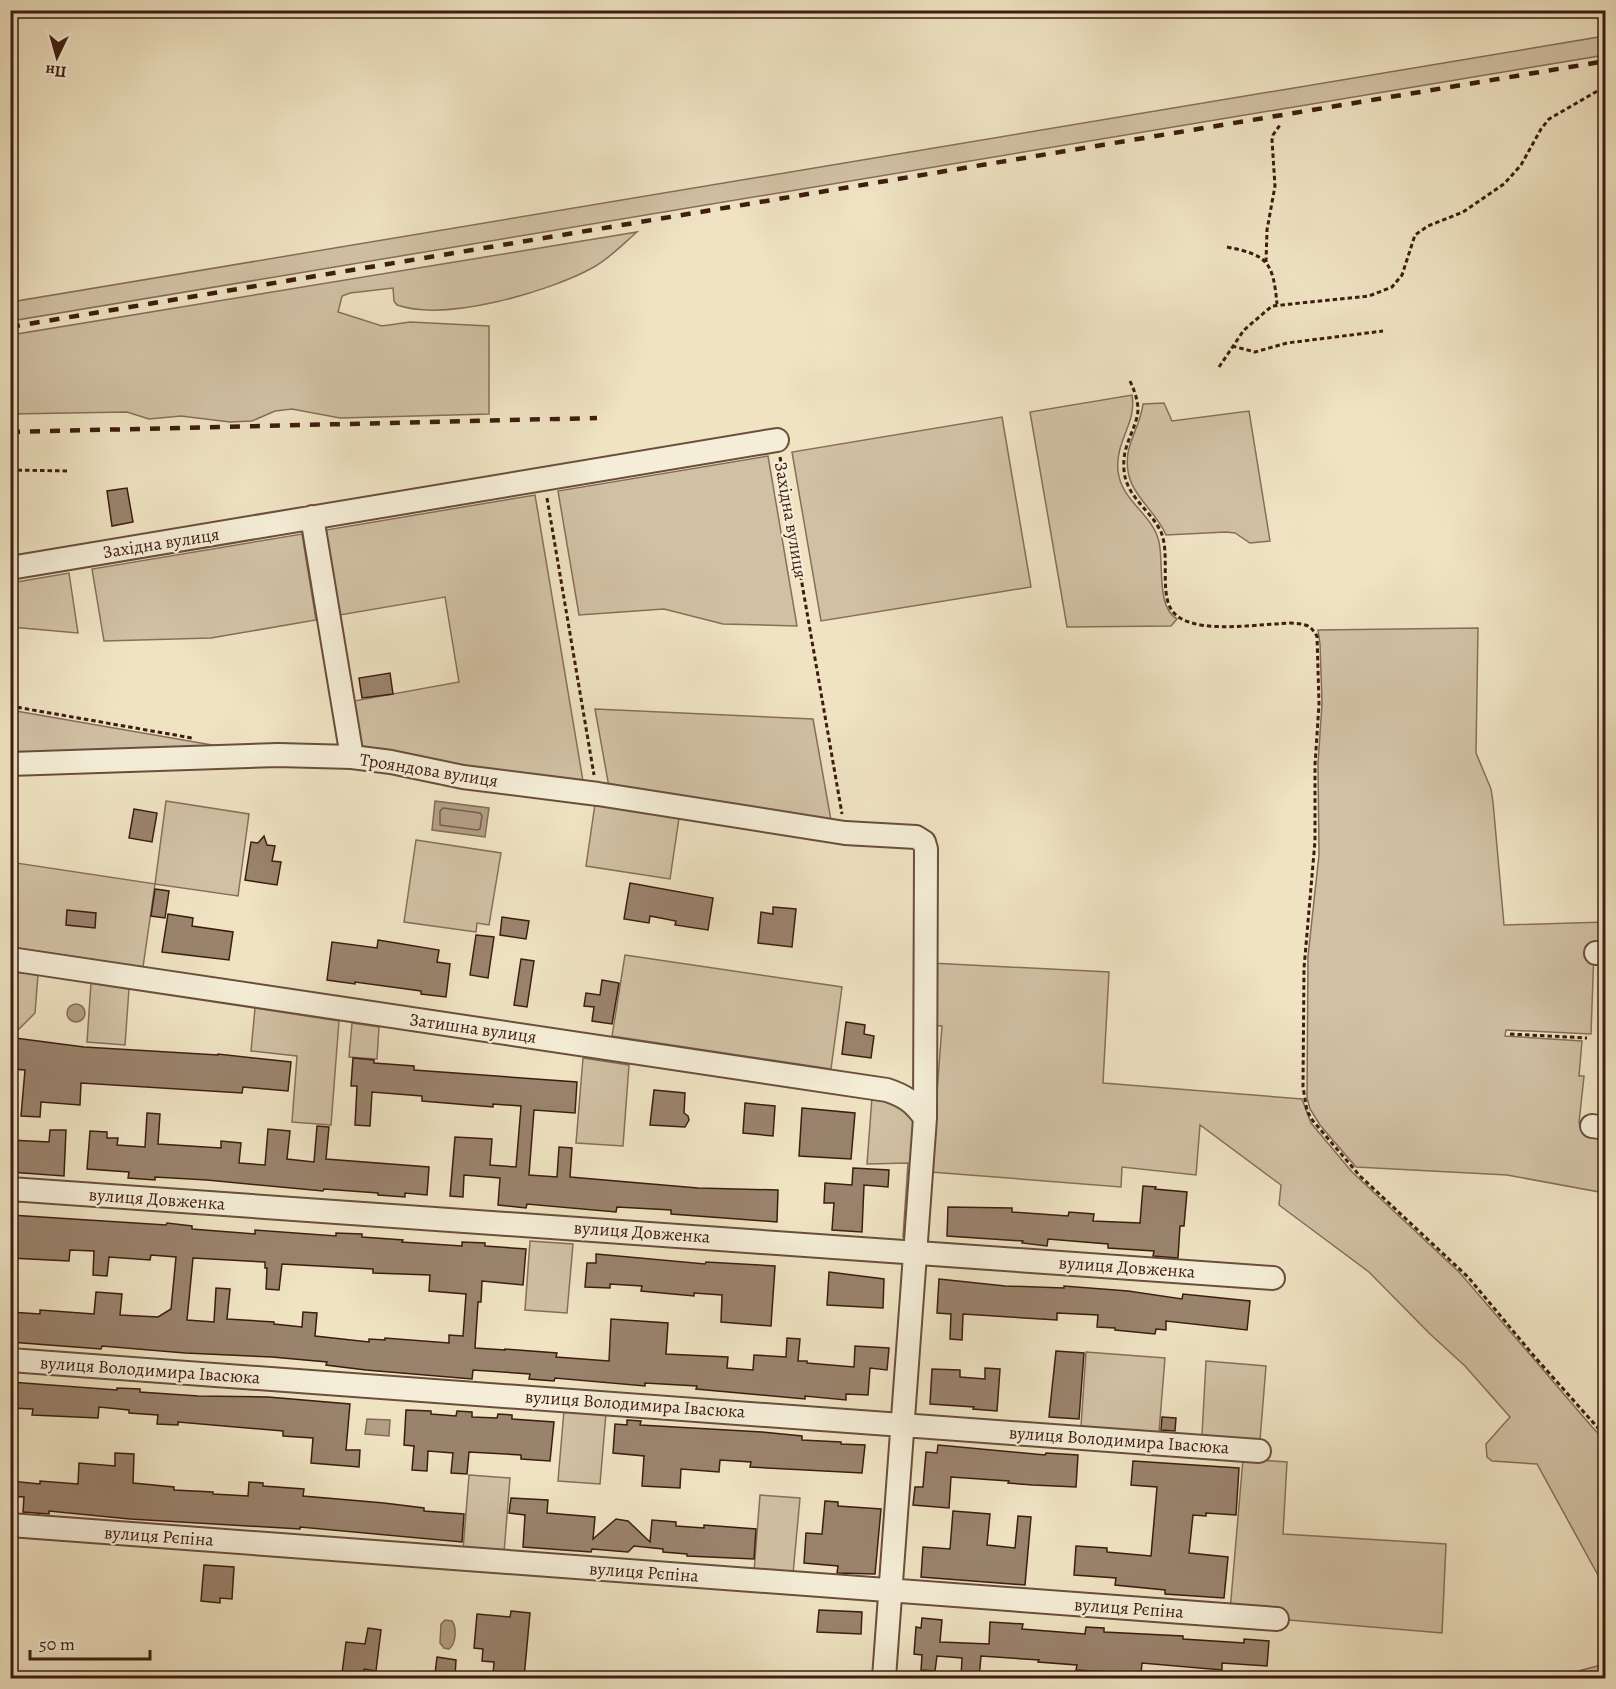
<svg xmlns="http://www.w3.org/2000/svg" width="1616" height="1689" font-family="Alegreya,serif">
<rect width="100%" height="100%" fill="#efe3c2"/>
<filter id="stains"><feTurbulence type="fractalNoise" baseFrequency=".00333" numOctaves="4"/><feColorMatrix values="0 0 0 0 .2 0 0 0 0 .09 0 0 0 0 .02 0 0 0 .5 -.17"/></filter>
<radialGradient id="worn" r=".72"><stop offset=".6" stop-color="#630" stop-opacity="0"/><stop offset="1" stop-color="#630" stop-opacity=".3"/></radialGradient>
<path fill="#d1c1a4" stroke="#876e5a" stroke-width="1.5" d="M1605,36V55L11,321V302Z
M637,232C623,244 610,258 594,267C549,292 446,322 397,305L394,301L393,288L350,293L342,296L338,312L382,326L410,322L489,326V414L340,418L292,409L275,411L252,421L230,422L181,416L149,419L127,412L11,414V335Z
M1132,395C1137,424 1115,440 1118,471C1121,501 1153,514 1159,542C1164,564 1156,607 1177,619L1171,626L1067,627L1030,412Z
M1164,403L1172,421L1249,411L1270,541L1250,543L1235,533L1226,532L1166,535C1153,505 1122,492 1128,453C1131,436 1141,422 1143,404Z
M1002,417L1031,587L821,621L792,452Z
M768,456L797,626L723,624L664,609L579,615L558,491Z
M535,495L583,781L362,752L354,701L459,682L445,597L340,615L326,530Z
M302,534L316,620L211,638L104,641L92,569Z
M69,573L78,633L11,627V583Z
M1478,628L1476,753L1491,789L1493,802L1504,925L1605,922V950H1594L1591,1034L1506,1030L1505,1036L1582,1041L1579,1076H1584L1579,1123H1586L1605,1134V1193L1507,1175L1356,1167L1320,1125L1310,1109L1307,1098L1308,956L1319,855L1318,764L1322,703L1320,644L1318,630Z
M595,709L813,719L831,820L609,787Z
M10,710L218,746L11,756Z
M166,801L249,814L238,896L155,884L143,967L11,947L10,862L155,884Z
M595,804L679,818L670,879L586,866Z
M416,840L501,853L489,925L477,923L476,932L404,922Z
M625,955L842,987L831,1069L612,1036Z
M931,963L1109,972L1103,1083L1302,1099L1311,1123L1352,1172L1460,1273L1593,1428L1605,1440V1588L1537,1464L1492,1461L1487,1457L1486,1444L1510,1417L1465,1366L1429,1333L1369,1272L1279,1205L1281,1185L1200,1125L1196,1175L1122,1167L1121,1187L931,1172L942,1026L930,1025Z
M10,971L38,975L35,1013L18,1030L11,1029Z
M91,983L129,989L125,1045L87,1042Z
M255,1008L339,1021L331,1125L292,1122L297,1056L251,1051Z
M352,1023L379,1027L377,1059L349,1057Z
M583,1058L629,1065L623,1146L576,1143Z
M872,1097L900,1102L918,1122L911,1237H903L908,1163L867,1164Z
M530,1241L573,1244L567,1313L525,1310Z
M1086,1352L1165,1358L1159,1432L1081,1426Z
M1206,1361L1266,1366L1260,1440L1202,1435Z
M564,1410L606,1413L600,1484L558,1481Z
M1243,1459L1287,1462L1283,1534L1446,1544L1442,1633L1277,1619L1230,1611Z
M469,1475L510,1478L504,1553L463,1550Z
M760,1495L800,1498L793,1574L754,1572Z
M1605,1664V1678H1580L1578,1671Z
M1276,1673L1368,1678H1275Z"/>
<path fill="#b29f85" stroke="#836b56" stroke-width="1.5" d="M435,801L489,808L485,837L432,830Z
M67 1013a9 9 0 1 1 18 0a9 9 0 1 1-18 0Z
M367,1419L390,1420L389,1436L365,1434Z
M445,1620L452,1621C457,1628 456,1644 449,1649L444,1648L440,1643L441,1624Z"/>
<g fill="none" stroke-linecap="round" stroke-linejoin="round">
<path stroke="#785e4a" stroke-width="1.5" d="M443,808L480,813L482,816L480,829L477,830L440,825V811Z"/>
</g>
<path fill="#9a836d" stroke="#3d1c10" stroke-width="1.5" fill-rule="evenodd" d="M127,488L133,522L112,526L107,491Z
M390,673L393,694L362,698L359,678Z
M134,809L157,813L152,842L129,838Z
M264,836L267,845L275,846L272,861L281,862L277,885L245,880L251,842L258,843Z
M630,883L713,898L708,930L675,925L676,921L650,916L649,923L624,919Z
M155,889L169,891L165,918L151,916Z
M773,907L796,909L792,947L758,943L761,912L773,914Z
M67,910L96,913L95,928L66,925Z
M168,914L193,918L192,926L233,932L229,960L162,952Z
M502,917L529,921L526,939L500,935Z
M476,935L494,937L488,978L470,975Z
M378,940L439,950L437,962L450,964L446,997L421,994V991L355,982V984L327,980L332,942L377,948Z
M521,959L534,961L527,1007L514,1005Z
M602,980L619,983L612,1024L592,1021L594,1007L584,1006L586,993L600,995Z
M846,1022L865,1025L864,1034L874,1036L871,1058L842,1054Z
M15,1038L84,1047L218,1055V1054L291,1062L288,1091L243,1087L242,1093L81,1083L80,1105L41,1102L40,1117L21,1116L25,1070L12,1069Z
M353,1058L374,1060V1063L414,1066V1070L577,1082L575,1113L534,1110L529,1175L557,1177L559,1147L572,1148L570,1177L698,1188L778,1190L777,1222L671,1214V1210L617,1207L616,1212L527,1204L526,1208L498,1205L500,1178L464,1175L463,1197L450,1196L455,1137L492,1139L490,1165L516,1167L521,1106L493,1104V1107L422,1101V1096L372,1092L370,1126L355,1125L357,1086H351Z
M654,1090L685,1093L684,1113L688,1116L689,1120L685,1127L650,1125Z
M745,1103L775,1106L773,1136L743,1133Z
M802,1108L855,1113L851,1159L799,1156Z
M147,1113L160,1114L158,1144L221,1148V1141L241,1143L239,1163L265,1165L268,1129L290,1131L287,1159L314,1162L317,1126L329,1127L326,1159L429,1167L427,1195L405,1193V1197L378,1195V1193L324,1189L323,1191L207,1180L155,1177V1180L128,1178L129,1172L87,1169L90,1131L107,1132V1138H118L117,1145L145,1147Z
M50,1130H66L64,1176L10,1172V1140L49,1142Z
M853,1168L889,1170L888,1187L864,1185L862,1232L832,1230L834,1203H824L825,1183L852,1185Z
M1143,1186L1156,1187L1155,1189L1187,1192L1184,1226H1180L1178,1258L1153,1256L1154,1251L1108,1248V1244L1048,1239L1047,1246L1022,1243L1023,1241L947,1236L948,1207L1012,1208V1212L1068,1216L1069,1212L1094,1214L1093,1221L1140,1223Z
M10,1215L166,1225L167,1223L192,1226V1229L255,1234V1230L336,1236V1233L362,1234V1237L403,1240L402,1242L462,1246V1242L485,1243V1246L526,1249L523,1285L482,1281L481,1302H478L475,1348L505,1350V1349L557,1353L556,1357L609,1361L611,1319L668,1323L666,1354L728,1357L727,1368L753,1370L754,1355L786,1357L787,1338L800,1339L798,1361H807V1363L854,1367L855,1346L889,1348L887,1370L870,1368L868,1395L846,1394V1400L805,1396V1399L696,1389L697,1386L645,1383V1386L555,1378L554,1381L529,1379L530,1374L473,1370L472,1379L366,1370L326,1365L327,1362L272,1357L185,1353L102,1346L101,1349L10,1342V1312L40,1314V1310L94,1314L96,1292L122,1294L120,1315L158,1317L171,1309L176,1257L151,1255L150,1260L109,1257L107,1276L93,1275L94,1251L70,1250L69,1261L10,1258ZM193,1258L265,1262V1268H267L266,1289L279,1290L282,1264L373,1269V1273L430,1275L429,1291L466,1294L463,1336L449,1335V1343L385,1338V1340L369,1339V1342L315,1336L317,1313L303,1312L302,1327L274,1324V1322L227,1319L230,1289L216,1288L214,1322L187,1320Z
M596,1254L705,1264L706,1262L775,1266L771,1326L721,1322L722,1295L694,1293V1296L641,1291L642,1286L610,1284V1288L585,1287L587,1263H596Z
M829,1272L884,1279L883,1308L827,1305Z
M939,1279L1005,1286L1064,1288V1286L1128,1291L1182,1299L1183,1294L1250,1301L1247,1330L1166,1321V1330L1156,1329L1155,1334L1115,1330V1328L1097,1327L1098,1315L1057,1313V1320L963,1314L962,1340L950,1339L951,1314L937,1313Z
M1056,1351L1084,1353L1079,1419L1049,1417Z
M985,1368L1000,1369L997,1411L973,1409L974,1407L930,1404L932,1369L960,1370V1377L985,1379Z
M10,1382L117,1390V1388L140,1389V1392L198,1396L268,1397L350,1404L346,1450H360L359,1467L311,1463L313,1438L283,1436V1431L178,1422V1425L157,1424L158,1415L129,1413V1410L99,1407L98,1418L32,1415L33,1409L10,1408Z
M406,1410L431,1411V1414L456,1416L457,1411L472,1412V1417L497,1418L498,1414L512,1415V1419L554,1422L550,1461L521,1459V1455L469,1452L467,1474L451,1473L453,1453L428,1451L427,1471L412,1470L414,1446L404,1445Z
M1162,1417L1176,1418L1175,1431L1161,1430Z
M627,1420L641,1421L640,1425L762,1432L802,1436V1440L841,1442V1444L865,1445L862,1473L750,1467L751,1462L720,1460L719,1472L681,1469L680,1488L642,1486L644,1456L613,1453L615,1424L627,1425Z
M938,1445L1045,1455L1046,1453L1078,1455L1076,1487L1033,1485L1008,1483L1009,1481L951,1477L949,1508L913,1505L915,1487H923L926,1452L937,1453Z
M115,1453L134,1454L133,1483L174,1487V1490L213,1492V1494L248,1496L249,1482L263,1483V1486L304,1489L303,1496L384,1503L424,1508V1511L464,1514L462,1542L300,1527V1529L130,1519L49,1511V1514L23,1512L24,1497L10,1496V1481L40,1484V1481L78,1484L79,1463L115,1466Z
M1133,1461L1239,1468L1236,1515L1206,1513V1516L1193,1515L1189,1553L1228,1557L1224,1598L1165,1594V1590L1115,1585L1116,1578L1074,1575L1076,1546L1107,1548V1552L1151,1556L1157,1487L1131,1485Z
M511,1498L548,1500L547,1513L595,1517L593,1539L616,1519L628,1521L650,1542L652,1520L676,1522V1526L704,1528V1525L756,1529L754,1559L687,1556V1554L663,1552V1549L634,1546L628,1552L592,1549L591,1552L523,1547L525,1515L509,1513Z
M825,1501L838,1502V1506L881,1509L875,1574L837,1573L838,1566L804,1563L806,1533L822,1534Z
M953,1511L990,1514L987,1545L1015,1548L1018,1516L1031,1517L1025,1585L921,1577L923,1547L950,1549Z
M204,1565L234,1567L232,1599L220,1598V1603L201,1601Z
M819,1610L862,1612L861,1634L817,1632Z
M511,1611L530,1613L524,1678L493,1675L494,1662L482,1661L483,1649L474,1648L477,1614L510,1617Z
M922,1618L942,1620L940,1642L989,1644L990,1622L1023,1624L1022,1629L1085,1634L1086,1627L1104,1628V1632L1183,1636V1639L1244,1643V1639L1269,1641L1267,1666L1222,1663V1670L1142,1663L1141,1674L1076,1670L1077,1665L1038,1662L1039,1660L981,1656L979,1678H961L962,1658L937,1656L935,1671L921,1670L922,1655L914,1654L916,1627L921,1628Z
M368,1628L381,1630L376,1671L364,1669L363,1676L342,1673L346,1642L365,1644Z
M437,1657L456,1660L455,1677L435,1674Z"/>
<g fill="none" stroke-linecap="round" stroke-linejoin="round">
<g stroke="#6a4e3c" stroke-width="26">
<path id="minor" d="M312,517L352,757
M10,568L777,440
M10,764L278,755L352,757L391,762L463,777L598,794L845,833L916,837L924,842L926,849L925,1118L884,1678
M1596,953H1606
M10,959L887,1090C905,1096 914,1102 925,1118
M1592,1126L1606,1128
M10,1189L1273,1278
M10,1360L1259,1451
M10,1525L1277,1619"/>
</g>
<path stroke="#3d1c10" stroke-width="3" stroke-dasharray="4.5 3" stroke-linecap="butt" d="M1227,247C1268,255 1273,262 1277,304
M1266,262L1267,230L1275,186L1272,140L1273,135L1280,125
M1232,346L1255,352L1287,343L1383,331
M1219,367L1244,330L1272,306L1369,296L1392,287L1402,275L1415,235L1428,226L1463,212L1504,184L1521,165L1541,129L1549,119L1606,86
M1130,381C1135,392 1140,405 1137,417C1132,436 1122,448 1124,470C1126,497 1150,509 1161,532C1170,553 1160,591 1171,609C1186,635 1250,625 1276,624C1286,623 1298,622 1308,626C1312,628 1314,632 1317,636L1319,704L1315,765V841L1304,968L1303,1087L1307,1111L1313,1121L1360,1176L1468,1277L1534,1356L1606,1437
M780,457L842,814
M10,470L70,471
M547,498L594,775
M10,706L192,738
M1510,1034L1587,1038"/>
<use href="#minor" stroke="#f5edd7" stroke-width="22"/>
<path stroke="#3d1c10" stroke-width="4.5" stroke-dasharray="10 10" stroke-linecap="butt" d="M10,327L1606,61
M10,432L597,418"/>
</g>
<g text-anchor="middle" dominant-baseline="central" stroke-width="4.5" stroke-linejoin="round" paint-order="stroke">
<g font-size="18" fill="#3d1c10" stroke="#f5edd7">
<text transform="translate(791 520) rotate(80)">Західна вулиця</text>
<text transform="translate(161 543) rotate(-9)">Західна вулиця</text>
<text transform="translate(429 770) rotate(9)">Трояндова вулиця</text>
<text transform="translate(473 1028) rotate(8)">Затишна вулиця</text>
<text transform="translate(157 1199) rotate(4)">вулиця Довженка</text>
<text transform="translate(642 1232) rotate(4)">вулиця Довженка</text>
<text transform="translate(1127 1267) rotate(4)">вулиця Довженка</text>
<text transform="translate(150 1370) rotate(4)">вулиця Володимира Івасюка</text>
<text transform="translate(635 1404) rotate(4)">вулиця Володимира Івасюка</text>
<text transform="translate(1119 1440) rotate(4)">вулиця Володимира Івасюка</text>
<text transform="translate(159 1536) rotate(4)">вулиця Рєпіна</text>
<text transform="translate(644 1572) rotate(4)">вулиця Рєпіна</text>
<text transform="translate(1129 1608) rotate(4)">вулиця Рєпіна</text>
</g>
</g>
<rect width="1616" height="1689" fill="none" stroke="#efe3c2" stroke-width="36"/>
<rect x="12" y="12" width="1592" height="1665" fill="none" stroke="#3d1c10" stroke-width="3"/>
<rect x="18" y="18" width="1580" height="1653" fill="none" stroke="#3d1c10" stroke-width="1.5"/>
<g transform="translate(57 57) rotate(185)" stroke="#f5edd7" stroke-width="4.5" paint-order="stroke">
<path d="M0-4.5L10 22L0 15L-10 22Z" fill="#3d1c10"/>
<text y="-9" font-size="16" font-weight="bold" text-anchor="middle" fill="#3d1c10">Пн</text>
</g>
<path d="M30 1650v9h120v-9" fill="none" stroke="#3d1c10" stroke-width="3"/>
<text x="39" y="1650" font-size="18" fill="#3d1c10" stroke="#f5edd7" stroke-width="4.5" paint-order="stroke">50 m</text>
<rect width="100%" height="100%" filter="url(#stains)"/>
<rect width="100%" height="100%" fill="url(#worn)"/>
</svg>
